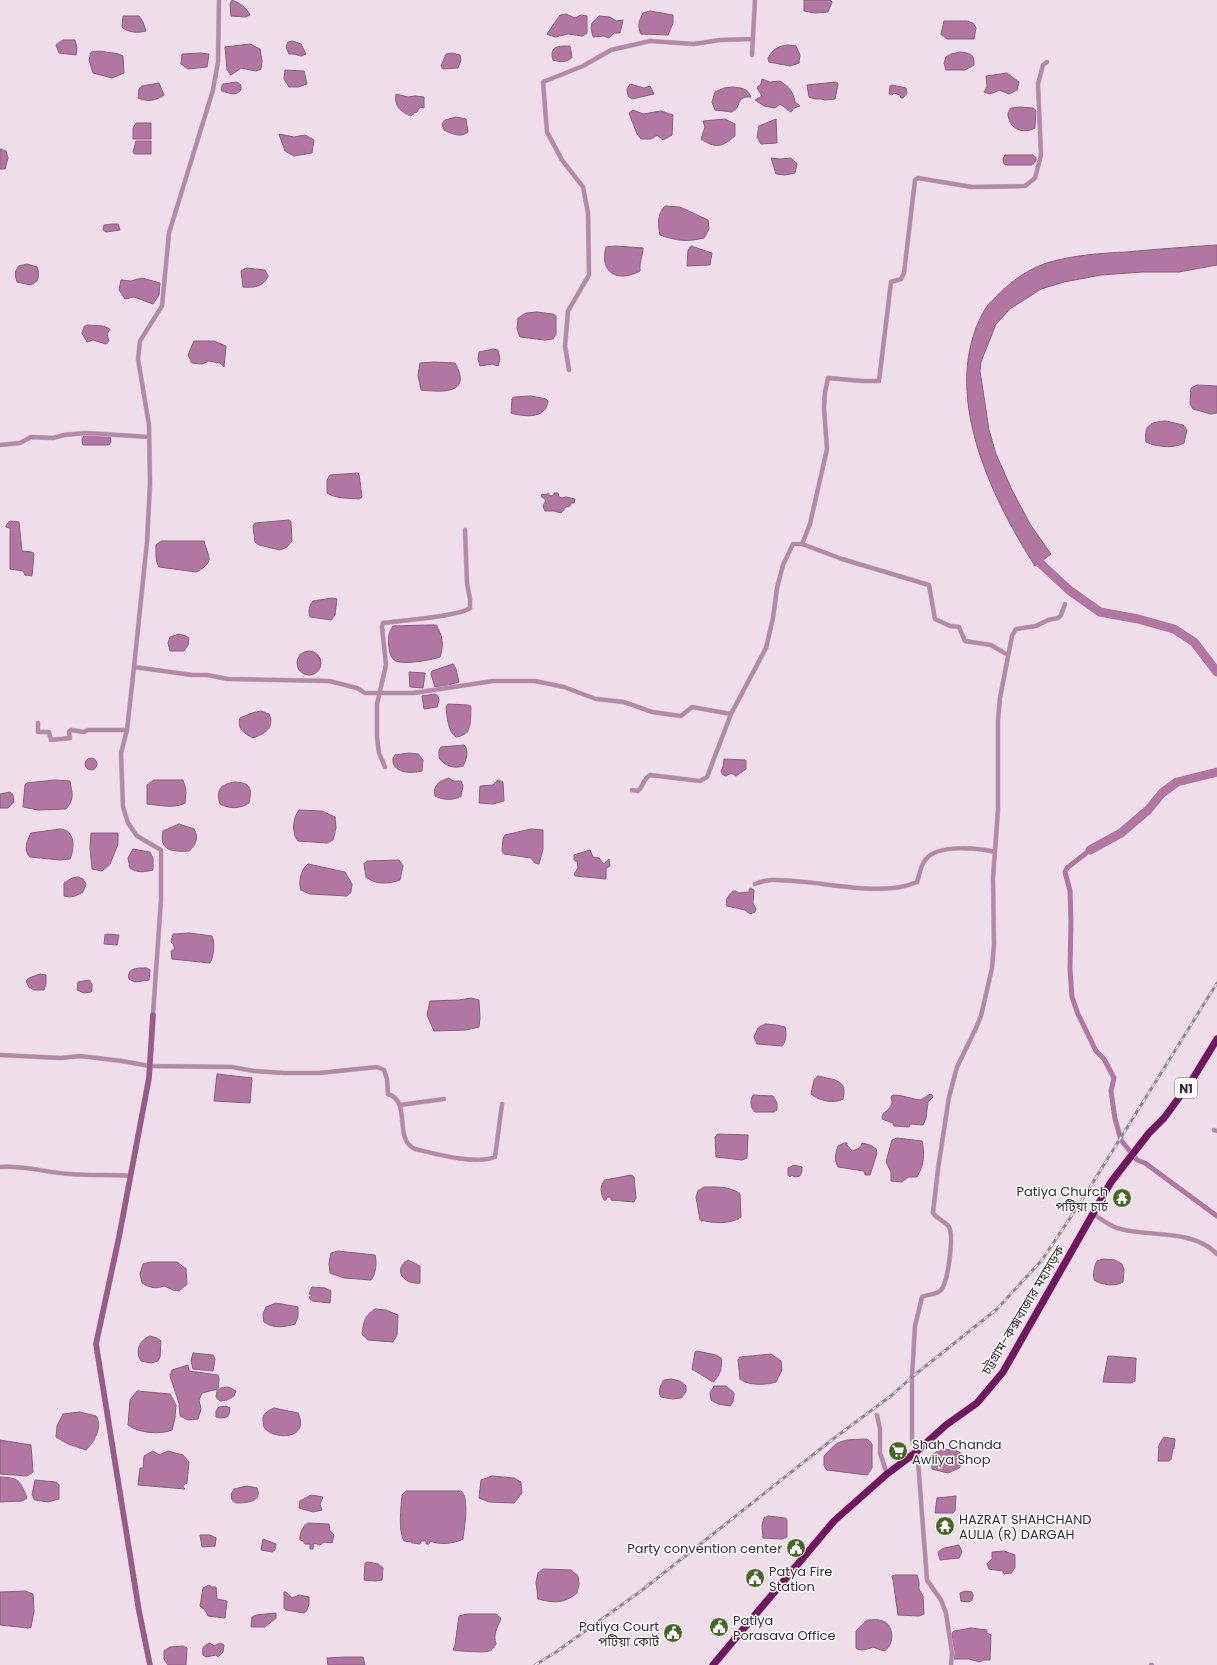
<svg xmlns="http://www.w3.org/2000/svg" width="1217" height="1665" font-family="Poppins,'Noto Sans Bengali',sans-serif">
<rect width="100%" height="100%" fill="#f0ddea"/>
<path fill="#b176a1" stroke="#8b607f" d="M232,0C241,4 246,7 250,15L245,17L231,16L230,4Z
M804,0H830L832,2L828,12L815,13L804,11Z
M650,11L673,15V23L668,35L641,34C637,26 639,21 643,13Z
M566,14L575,18L581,15L587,16V33L583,36L568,34L555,37L547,34L560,15Z
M123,16H139L143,22L146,31C139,33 128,33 122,27Z
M599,16L610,17L616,21L623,20L620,33H614L609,38L604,36L593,37L591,28L592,23Z
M944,21H967L973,23L976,28L974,39H947L941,34Z
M63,40H75L77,48L76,55L59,53L56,45Z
M293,41L301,44L306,54L301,56L294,54H289L286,47L288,42Z
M250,44L260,49L262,61L261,69L256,71L241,68L231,75L227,70L225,47Z
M788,45L796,46L800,55L799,63L790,66L769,62L768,58C773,49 778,46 788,45Z
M570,46L572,57C567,63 560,62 553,60C549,45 559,46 570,46Z
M100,51C107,53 116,52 123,56L124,73L112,78L93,73L89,60L91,52Z
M960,52C969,53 975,54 974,65L965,70H946L944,63L946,57L951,54Z
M200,53L209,54L207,67L188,69L181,64L182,54Z
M452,53L460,55L461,60L458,68L443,69L441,66L446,54Z
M285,70L304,71L307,84L298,87H289L284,79Z
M1007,73L1019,82L1017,90L1009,94L999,90C994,93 990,95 984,92L987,87L986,76Z
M762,79L770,82L780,81C789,87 793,91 795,102L800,106L794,108L791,112L780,104L775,108L764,106L755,100L762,96L757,88L761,84Z
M237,82L241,85V90C234,97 231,93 222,91L221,88L223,84Z
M836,82L838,84L835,99L825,100L822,99H815L809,97L807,85Z
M159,83L164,95C156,101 147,102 138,98L139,89L142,86Z
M630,84L644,88L650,86L654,94L632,99L628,96L627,89Z
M892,85L906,88L907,93L903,98H901L900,95L894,93L892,95L889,94L890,86Z
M732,87C742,88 747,88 751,97H745L740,100L737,108L732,112L715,110L712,102L715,92L724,88Z
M396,94L408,97L415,96L424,97V108L420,107L417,112L414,113L411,116C400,111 394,106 396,94Z
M1020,107L1033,108L1036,111L1035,128C1022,135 1008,128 1008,113L1011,108Z
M633,110L643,114L661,111L673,115L672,135L663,140L657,135L651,139H641L637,134L629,113Z
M456,117L466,119L468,132C461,138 452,134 444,130L442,124L445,120Z
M725,119L735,124V136C722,147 716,149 701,139L705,127L703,121Z
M776,119L777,143L761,144L757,137L759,126Z
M136,123H151V139H133V128Z
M279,134L294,137L305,135L314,140L312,153L294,156L285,151Z
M136,141H151V154H135L133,152Z
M0,149L6,151L8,158L5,169H0Z
M1005,155H1033L1036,158V161L1032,165H1007L1004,164L1003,159Z
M771,158L780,159L791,158L797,164L795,173L785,175L776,174Z
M665,206L680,207L708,220L709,229L704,238C687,242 677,241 660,235C658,224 657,214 665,206Z
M112,224H118L120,230L106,232L103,230L104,225Z
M1217,245V265L1179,272H1143L1101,275L1064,282L1041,289L1010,309L996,324L981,362L980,371L989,430L996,454L1012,490L1030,524L1051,554L1035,566C991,497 939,391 984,311C987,305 993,300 998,295C1013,279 1033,266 1054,261C1077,255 1103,253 1126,252C1157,249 1187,247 1217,245Z
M615,246L643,248C643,256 639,262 640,271C618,283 599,273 606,247Z
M691,246L712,253L710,265L687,266L688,250Z
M27,264L37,267C39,272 39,276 37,281L31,285L17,282C15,275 14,272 19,266Z
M246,268L265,270L268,276C264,287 253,288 243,287L241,271Z
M142,278L160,283L159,295L153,304L134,297L125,299L119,290L121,280L131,281Z
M537,312L553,314L556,316V334L553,339L545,340L520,337L517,329L518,318L526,313Z
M87,325L103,326L110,329L107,334L109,341L106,344L93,340L87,342L82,333L84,327Z
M194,341H214L226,346L224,367L220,363L209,361L202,364L192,363L188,355Z
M493,349L498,350L500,359L498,366L492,364L480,366L478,359L479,352Z
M434,362L455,363C473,395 441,392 421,390L418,375L420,363Z
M1197,385L1217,386V413L1211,414L1193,409L1190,404L1191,388Z
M531,396L546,399L548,401C546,419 525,417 511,413L512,399L514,397Z
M1166,421L1183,425L1187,430L1184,443C1173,449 1157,447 1146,442C1144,425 1150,422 1166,421Z
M84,435L110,436L111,442L109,445H83L82,440Z
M358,473L359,474L362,497L359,499C349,498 336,499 327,493V480L330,475Z
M548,493L550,496L554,495V493H558L559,497L562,498L566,497L575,499L574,503H571L570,506L566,507L561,513L554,511H545L543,506L546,500L541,496L542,494L546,495Z
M289,520L291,522L292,541L287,547L280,550L259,545L255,542L253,526L255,523Z
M10,521L19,522L22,551L32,552L34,554L32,576L25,575L23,571L10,569V528L6,527L7,524Z
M161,541H204C205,546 209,555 209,558C210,564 201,570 196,572L159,567C155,560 156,553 156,545Z
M332,598L337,599L335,615L331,620L310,617C308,611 309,606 313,601Z
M428,625H436C443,636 444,645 440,657C432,660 403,665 396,661C391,659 390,653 389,648C388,640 388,633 393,626Z
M179,634L186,636L189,638L188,645L184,651H170L168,643L170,637Z
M297 663a12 12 0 1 1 24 0a12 12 0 1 1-24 0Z
M453,664L456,669L459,682L442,687H435L431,674L432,671Z
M409,672L425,673L423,688L410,687Z
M435,694L438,696L439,700L437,707L424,709L422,696Z
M448,704L468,705L471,707C470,721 473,735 456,737C448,732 447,716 446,707Z
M261,711L269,714C275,727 265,734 253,738C244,733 237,729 240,718L252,713Z
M464,745C469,750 467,759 463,766C454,769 445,766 439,758V750L441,747Z
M409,753L418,754L423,760L422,771C411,774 391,773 393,758L395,755Z
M85 764a6 6 0 1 1 12 0a6 6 0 1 1-12 0Z
M724,759L745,760L746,761V769L736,776L731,773L726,776L723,775L721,771L723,767Z
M449,778L453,781H461L463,786L461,796C453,801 443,800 435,796C433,785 439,781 449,778Z
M54,780L70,781C72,794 75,798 66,809L38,810L23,807L25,785L27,783Z
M154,780H183L186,790L185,803C175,809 158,805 147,804V785Z
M498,780L503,782L504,801L493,804L479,803L480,786L493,785Z
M235,782C251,783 252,788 249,803C240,809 229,809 220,804C215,789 222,784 235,782Z
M10,792L13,795L14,802L8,808H0V794Z
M299,810L322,811L335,817L336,828L333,840L327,843L298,841C291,833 293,818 299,810Z
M179,824L194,829C199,837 196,845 189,851C172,852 159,851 163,831Z
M60,829C75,830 75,848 70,859L60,860L30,857C23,850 27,841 31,833Z
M531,829L543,830V849L539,864L535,863L531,858L504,854L502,851L503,839L505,835Z
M91,833H118V844L110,864L102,871L92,869L90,848Z
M133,849L150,852L153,858V870C144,872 137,873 130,868L128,858Z
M590,850L593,857L599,858L604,864L609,859L610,866L606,868V879L575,876L574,874L578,868L577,861L574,860V855Z
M399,860L403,866L400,880C389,884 375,885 366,877L364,864L367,861Z
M308,864L345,872L352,884L351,892L347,896L310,894L301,890C298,882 301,869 308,864Z
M78,877L83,879L86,884L83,892C76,896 72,898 64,896V883L72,878Z
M750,888L754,890L753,903L756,909L755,912L750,914L745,910L727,906C725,898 728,897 733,891H736L738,893L749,892Z
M189,933L212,936C215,943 214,956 210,963L172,959L171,951L174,950V945L171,942L173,934Z
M107,934L119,935L117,945L104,944L105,935Z
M147,968L150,970L149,980L135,982L129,979C126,967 139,968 147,968Z
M40,974L46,975V984L44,990H34L29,987L26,981L29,978Z
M89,980L92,984V990L91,992L84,993L77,990L78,982Z
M471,998L479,1000L480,1018L479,1027L466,1030L434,1031L427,1015L430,1001L459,1000Z
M765,1024L776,1025L785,1027C787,1033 786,1042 782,1046L757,1044L754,1037L758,1028Z
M217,1074L252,1078L250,1103L214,1101Z
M818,1076C834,1080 848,1079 843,1099C834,1104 819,1101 811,1094L814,1080Z
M930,1094L932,1095L933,1097L928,1102L926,1118L923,1125L910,1124L909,1127L894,1126L893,1123L882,1119L883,1114C889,1109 894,1106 891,1097L893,1095C904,1095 910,1099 921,1100Z
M753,1095L773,1096L777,1103V1110L774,1112H755C750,1107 750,1101 753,1095Z
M718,1134L748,1135L747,1158L742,1160L716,1157L715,1137Z
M897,1138L922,1141C925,1155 924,1165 917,1177H908L902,1182L891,1181V1172L886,1162L892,1140Z
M844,1143H847V1145L852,1151L860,1148L862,1143L870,1145L876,1149L877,1153L870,1175H865L864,1171L838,1167C834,1159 835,1155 838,1146Z
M794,1165L802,1167V1171L800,1176L795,1177L791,1175L790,1177L788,1175V1168Z
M631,1175L634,1177L636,1198L634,1202L611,1200V1197H607L606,1200H604C601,1194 599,1186 605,1180Z
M704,1187C715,1187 731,1186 740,1194L741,1217C730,1225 712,1223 700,1220L696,1197L698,1191Z
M338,1251L375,1255C377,1262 376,1274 371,1280L344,1278L330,1273L329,1263L331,1253Z
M1103,1259L1115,1260L1122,1264L1124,1270L1123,1282C1115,1287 1102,1285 1094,1280C1093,1273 1094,1267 1097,1261Z
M408,1260L420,1266V1283C404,1285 392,1270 408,1260Z
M151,1262H177L186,1269L187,1284L179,1291L173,1290L164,1286C156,1289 150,1288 142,1283L140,1274L143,1264Z
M312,1287L325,1288L331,1291L330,1303L312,1301L309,1297L311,1296V1294H309Z
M276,1303L298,1307V1317L295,1324C285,1327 273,1329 264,1322L263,1314L266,1307Z
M375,1309L386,1310L398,1315L397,1335L393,1342L368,1340L362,1334C364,1321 364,1317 375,1309Z
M150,1336L157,1338L161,1341L160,1357L158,1361L151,1363L141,1361C135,1352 139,1340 150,1336Z
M697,1351L716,1355L721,1358C723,1366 720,1376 713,1382L692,1369L695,1352Z
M193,1353L213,1355L215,1359L213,1371L193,1369L191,1361Z
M771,1354L781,1361L782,1370L776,1382C767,1385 748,1386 740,1379L738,1360L740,1357Z
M1108,1356L1136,1358L1135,1381L1131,1383L1103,1382Z
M188,1365L189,1371L218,1375L219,1379L218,1389L202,1393L199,1400L201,1409L198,1419L188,1420L180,1416L179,1403L170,1376L172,1370Z
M671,1379L680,1381L686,1386V1392L681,1398L673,1399L661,1397C657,1391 661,1385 664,1380Z
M714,1386H726L734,1393L733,1402L730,1406L718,1404L711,1400L710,1393Z
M228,1387L236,1391L234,1396L227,1400L220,1401L216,1397L217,1391L221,1388Z
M137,1391L170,1394L176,1405L175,1418L172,1430C160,1435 138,1433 128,1425L130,1400Z
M226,1406L230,1408L229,1414L227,1417L220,1418L216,1417V1411L219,1407Z
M274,1408L298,1413C311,1442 270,1439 264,1427C263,1425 264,1423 263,1421C262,1413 268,1411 274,1408Z
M80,1412L96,1416C103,1427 94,1442 86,1450L68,1444L56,1437L57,1426L63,1414Z
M1164,1437L1175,1439L1174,1449H1173L1171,1459L1169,1461H1158L1159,1445Z
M867,1439L872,1444V1468L867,1475L827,1470L824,1466V1456C840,1438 843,1440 867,1439Z
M0,1440L31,1445L33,1472L27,1476L0,1474Z
M942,1449L954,1450L961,1453V1465L959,1468L948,1473L932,1469L931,1455Z
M153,1451L159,1455L168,1451L183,1455L189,1462L187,1483L182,1486L185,1489L138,1485L140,1468H143L144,1456Z
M492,1476L514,1478L521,1482L522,1493L514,1503L489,1502L479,1498L481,1480Z
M0,1477C19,1478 20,1480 27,1498L22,1501L0,1502Z
M35,1480L56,1482L59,1485V1499L48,1502L35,1500L32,1495Z
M247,1486L257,1488C263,1502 246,1503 236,1503L232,1500L231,1494L234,1489Z
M406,1491H461C470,1499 464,1528 463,1539C454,1544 438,1545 430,1541L429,1544H426V1541H421L420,1544L412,1543L411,1540L410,1542L404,1541C398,1531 401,1507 402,1495Z
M311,1495L323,1497L320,1504L322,1510L313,1512L299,1508L300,1501Z
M956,1496L955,1511L953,1513H935L937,1498Z
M768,1516L785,1518L787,1520V1537L782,1539L763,1538L762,1525L764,1518Z
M308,1523L329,1524L330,1531L334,1535L332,1543L324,1542L320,1545L314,1543L313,1549H310V1544H305L303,1541L300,1540C299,1535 303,1525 308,1523Z
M200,1535H210L216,1538L215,1546L202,1547Z
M263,1539L276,1544L275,1550L272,1552L261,1550Z
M959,1545L962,1552L959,1558L940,1560L938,1552L944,1548Z
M1004,1551L1015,1555V1568L1011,1573L1004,1574L1003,1571L989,1569L987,1564L992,1559V1552Z
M368,1562L378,1564L383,1568L382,1580L376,1581L364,1580L365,1563Z
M543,1569L571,1570L578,1576L579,1584L577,1593C563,1604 555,1603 538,1599L536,1582L538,1573Z
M895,1575H917L919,1582V1589L923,1596L924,1614L919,1616L898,1615L893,1580L892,1576Z
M209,1585L211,1587H216L217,1599L227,1601L225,1618L208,1616L205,1610L200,1606L203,1588Z
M25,1591L33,1594L34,1611L31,1627L28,1628L0,1625V1592Z
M965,1591L972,1592L973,1595L972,1600L969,1602L961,1601L960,1593Z
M284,1592H286L292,1598L299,1595L309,1597V1604L307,1610L304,1613L286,1610L284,1608Z
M276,1613V1618L265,1627H251L252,1617L256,1615Z
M467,1614H496L501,1619C497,1627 493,1635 496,1644C494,1647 492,1650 489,1651C485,1653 458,1651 453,1650L455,1645L459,1616Z
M867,1620C872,1620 879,1619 883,1621C894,1625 895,1645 884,1651L873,1647C867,1649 861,1652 856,1648V1631Z
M971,1628L987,1630V1633L991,1635L990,1660H983L980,1662L969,1659H954L952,1633L954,1631Z
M210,1643L214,1646L220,1643L224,1645L223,1652L218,1657L216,1655L206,1657L203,1655C202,1647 203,1646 210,1643Z
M183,1646L187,1648L186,1665H168L164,1659V1651L170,1647Z
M345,1657H363L365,1665H328L327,1658Z"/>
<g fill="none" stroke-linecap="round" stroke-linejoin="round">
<path stroke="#b176a1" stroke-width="5" d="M1090,850L1067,868L1065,872L1070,891L1071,922L1070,969L1072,997L1078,1014L1096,1051L1104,1059L1114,1078L1111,1091L1115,1119L1121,1140L1137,1160L1145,1163L1217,1216"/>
<path stroke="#b176a1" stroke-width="9" d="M1034,551L1041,564L1069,590L1100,612L1138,619L1174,629L1194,642L1217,672
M1090,850L1121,833L1148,810L1162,793L1177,782L1217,772"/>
<g stroke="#cabac5" stroke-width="5">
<path id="street" d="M752,55L755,0
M569,370L565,346L568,311L589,275L588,213L583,187L562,160L547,132L543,82L583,66L611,50L650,41L694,44L720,40L753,39
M0,445L20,443L31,437L53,438L64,435L86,433L149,437
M802,544L810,524L827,449L824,408L825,392L828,378L863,381H879L891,282L901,279L904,273L915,180L918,178L972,187L1025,186L1035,178L1041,155L1038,84L1043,65L1047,62
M134,667L192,675H207L228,679L329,681L357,688L365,693H414L493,681H535L564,687L596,699L624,702L652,712L681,716L692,707L731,714L766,648L773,618L777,588L783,565L793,544H802L842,559L929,585L935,619L950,626L959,627L965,641L991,645L1008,655
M38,723V732H49L51,740L70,738L69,732L71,730L84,732L88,730H127
M385,767L379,753L377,737V704L386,665L382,627L383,623C398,621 461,616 470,608V599L467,583L465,530
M632,790L638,791C644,786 642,780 650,775L700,781L707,777L731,714
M755,884C770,878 778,880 794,881C830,883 884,897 917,882C920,874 920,866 926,859C938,844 978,848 995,852
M153,1015L161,899V850L137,836L128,823L123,807L121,753L127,730L134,667L147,542L150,484L149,425L138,359L140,341L162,306L169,233L213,90L218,62L219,0
M0,1055L61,1058L80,1056L122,1061L150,1066L232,1067L254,1071L284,1073H319L377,1067L384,1070L387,1079L388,1094C412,1101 393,1140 415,1149C436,1154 475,1165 495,1157L502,1104
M400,1105L444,1099
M1214,1130L1217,1131
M0,1167C25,1165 47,1173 71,1174C91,1176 111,1174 131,1176
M1093,1214C1100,1218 1108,1225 1117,1228C1149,1238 1192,1228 1217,1254
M877,1415L880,1429V1453L887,1474
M951,1665L952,1653L946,1613L941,1600L927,1580L918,1461L912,1439V1377L915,1326L922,1297C928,1294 935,1295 940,1291C948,1285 954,1236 949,1227C945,1221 937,1219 933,1213L938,1169L949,1097L957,1067L976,1028L981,1016L992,968L994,945L993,878L998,809V720L1000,698L1012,636L1016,629L1036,626L1048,620L1058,618L1061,615L1065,604
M1151,1665H1152"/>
</g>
<g stroke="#cabac5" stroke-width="6">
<path id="secondary" d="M150,1665L139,1611L96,1344L119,1237L149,1078L153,1015"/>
</g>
<g stroke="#cabac5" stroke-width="8">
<path id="highway" d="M713,1665L834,1521L887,1474L915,1453L946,1425L977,1403L1003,1372L1111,1182L1149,1133L1164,1118L1192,1080L1217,1039"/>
</g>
<use href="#street" stroke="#b588a7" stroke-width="4"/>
<use href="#secondary" stroke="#9b5b8a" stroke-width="5.5"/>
<use href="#highway" stroke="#731461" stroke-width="7"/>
<g stroke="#91848d" stroke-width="3">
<path id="rail" d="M535,1665L556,1652L641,1591L833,1439L892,1395L912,1377L997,1309L1042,1260L1082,1200L1217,983"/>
</g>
<use href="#rail" stroke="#fff" stroke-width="1.5" stroke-dasharray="4.5" stroke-linecap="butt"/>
</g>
<defs>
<g id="temple-disc" transform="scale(1)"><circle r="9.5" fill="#446821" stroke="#fff"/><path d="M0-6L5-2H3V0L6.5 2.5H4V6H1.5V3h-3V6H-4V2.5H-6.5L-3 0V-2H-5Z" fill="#fff"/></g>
<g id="supermarket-disc" transform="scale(1)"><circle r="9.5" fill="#446821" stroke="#fff"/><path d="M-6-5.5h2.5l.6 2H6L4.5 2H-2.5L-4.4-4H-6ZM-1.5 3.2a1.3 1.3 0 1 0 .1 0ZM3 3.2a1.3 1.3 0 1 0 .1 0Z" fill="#fff"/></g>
<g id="civic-disc" transform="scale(1)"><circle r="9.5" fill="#446821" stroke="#fff"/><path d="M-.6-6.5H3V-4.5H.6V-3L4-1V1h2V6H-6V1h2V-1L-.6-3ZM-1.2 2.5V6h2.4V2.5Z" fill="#fff"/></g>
</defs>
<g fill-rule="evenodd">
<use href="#temple-disc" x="1122" y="1198"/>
<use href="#supermarket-disc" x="898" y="1451"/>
<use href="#temple-disc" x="945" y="1526"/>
<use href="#civic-disc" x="796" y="1548"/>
<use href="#civic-disc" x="755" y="1578"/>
<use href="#civic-disc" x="719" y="1627"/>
<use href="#civic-disc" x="673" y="1633"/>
</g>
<g text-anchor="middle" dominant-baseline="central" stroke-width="3" stroke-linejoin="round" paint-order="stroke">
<rect fill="#fff" stroke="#706b6f" stroke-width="1" x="1175" y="1078" width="22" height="20" rx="3"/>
<g font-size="12" font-weight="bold" fill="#332c31">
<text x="1186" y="1088">N1</text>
</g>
<g font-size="13" fill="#332c31" stroke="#fff" text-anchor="start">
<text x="1108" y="1191" text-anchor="end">Patiya Church<tspan x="1108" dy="15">পটিয়া চার্চ</tspan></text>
<text x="912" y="1444">Shah Chanda<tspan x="912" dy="15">Awliya Shop</tspan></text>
<text x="959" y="1519">HAZRAT SHAHCHAND<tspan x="959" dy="15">AULIA (R) DARGAH</tspan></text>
<text x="782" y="1548" text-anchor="end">Party convention center</text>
<text x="769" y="1571">Patya Fire<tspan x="769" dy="15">Station</tspan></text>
<text x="733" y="1620">Patiya<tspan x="733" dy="15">Porasava Office</tspan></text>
<text x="659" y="1626" text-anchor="end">Patiya Court<tspan x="659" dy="15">পটিয়া কোর্ট</tspan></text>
</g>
<g font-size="13" fill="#332c31" stroke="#fff">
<text transform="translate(1023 1310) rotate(-59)">চট্টগ্রাম-কক্সবাজার মহাসড়ক</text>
</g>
</g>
</svg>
